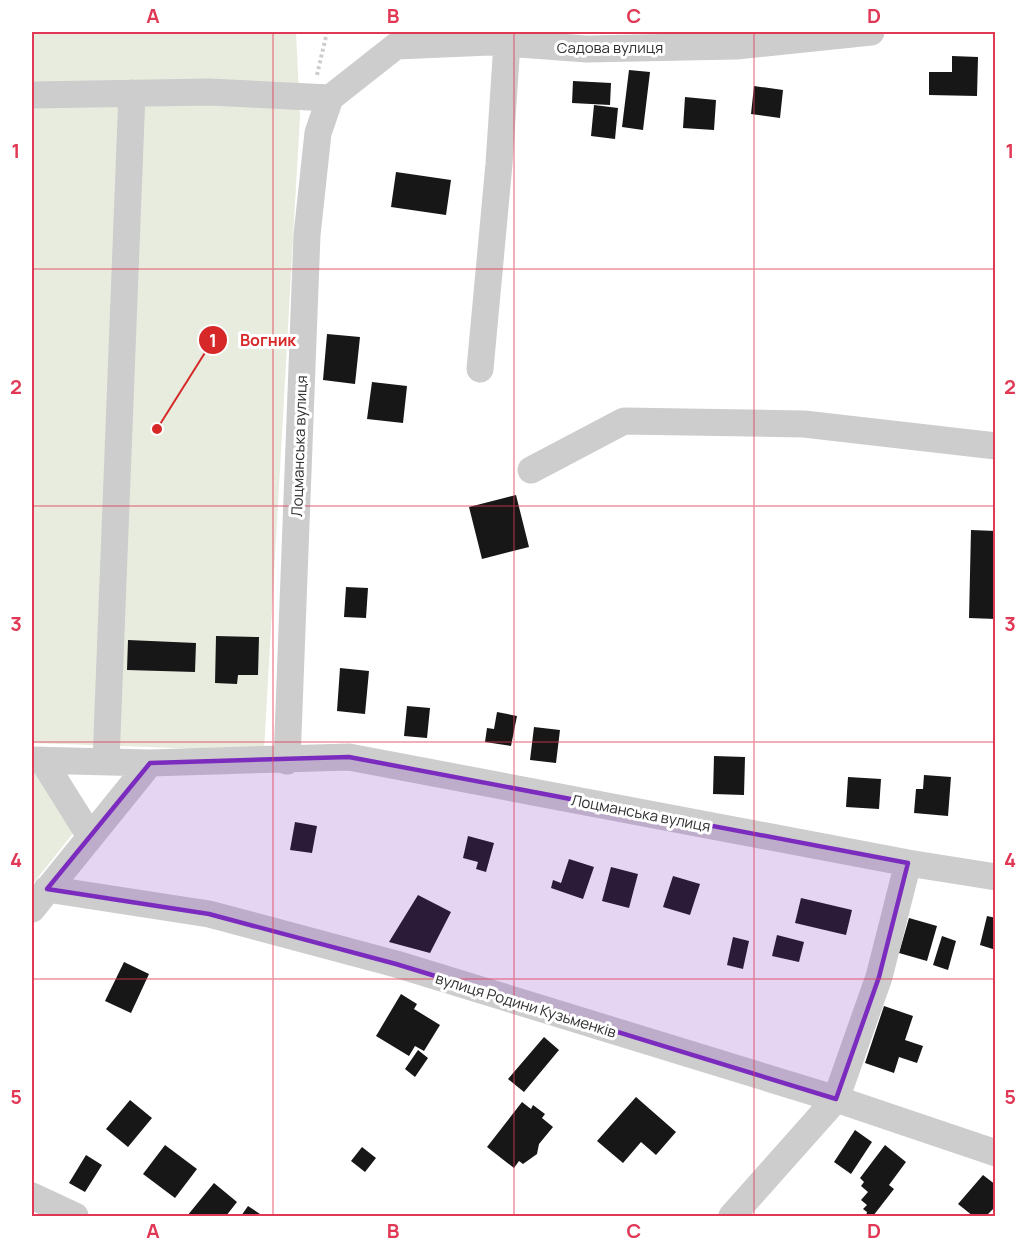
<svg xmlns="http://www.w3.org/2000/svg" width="1027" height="1248" font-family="Manrope,sans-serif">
<rect width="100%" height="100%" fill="#fff"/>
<path fill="#e7ecde" d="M32,32H296L300,116L264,751L32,743Z
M32,769L74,832L32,885Z"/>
<path fill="#171717" d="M952,56L978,57L977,96L929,95V72H952Z
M629,70L650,72L643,130L622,127Z
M573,81L611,83L610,105L572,103Z
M754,86L783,90L780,118L751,114Z
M685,97L716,100L714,130L683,128Z
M594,105L618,108L615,139L591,136Z
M396,172L451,180L446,215L391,207Z
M327,334L360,337L355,384L323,380Z
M372,382L407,386L403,423L367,419Z
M516,495L529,547L482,559L469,507Z
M971,530L996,531V619L969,618Z
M346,587L368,588L366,618L344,617Z
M216,636L259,637L258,675H238L237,684L215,683Z
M128,640L196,643L195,672L127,670Z
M340,668L369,671L365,714L337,711Z
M407,706L430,708L427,738L404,736Z
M497,712L517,716L511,746L485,742L487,728L494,729Z
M534,727L560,730L556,763L530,760Z
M714,756L745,757L744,795L713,794Z
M924,775L951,777L948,816L914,813L916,789H923Z
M848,777L881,779L879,809L846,807Z
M295,822L317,826L312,853L290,850Z
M468,836L494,843L486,872L476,869L478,862L463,858Z
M569,859L594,867L583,899L551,888L553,880L561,883Z
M611,867L638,874L629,908L602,901Z
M673,876L700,884L690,915L663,907Z
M418,895L451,912L430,953L389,942Z
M801,898L852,910L846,935L795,923Z
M987,916L996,918V950L980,945Z
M909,918L937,926L927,961L899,953Z
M777,935L804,942L799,962L772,956Z
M942,936L956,941L948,970L933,965Z
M733,937L749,941L743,969L727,965Z
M124,962L149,974L131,1013L105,1001Z
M401,994L417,1004L414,1009L440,1025L424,1051L415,1046L409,1056L376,1036Z
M884,1006L913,1016L905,1040L923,1046L917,1063L899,1057L894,1073L865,1063Z
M544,1037L559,1050L524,1092L508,1079Z
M418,1050L428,1058L415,1077L405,1069Z
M636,1097L676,1132L656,1155L641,1142L623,1163L597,1141Z
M130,1100L152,1118L128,1147L106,1129Z
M522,1102L531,1109L533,1105L545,1114L542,1118L553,1127L539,1144L537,1154L523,1164L519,1161L514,1168L487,1147Z
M855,1130L872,1142L851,1174L834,1162Z
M165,1145L197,1169L175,1198L143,1174Z
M885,1145L906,1162L889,1185L894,1189L873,1216H866L867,1212L863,1209L867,1205L861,1200L868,1192L861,1186L864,1182L860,1178Z
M362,1147L376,1158L365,1172L351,1161Z
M86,1155L102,1165L85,1192L69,1183Z
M983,1175L996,1185V1206L986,1216H973L958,1204Z
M214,1183L237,1202L226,1216H187Z
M248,1206L263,1216H241Z"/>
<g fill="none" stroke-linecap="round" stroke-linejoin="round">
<path stroke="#cdcdcd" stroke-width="4" stroke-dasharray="3 3" stroke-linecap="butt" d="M317,75L327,32"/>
<path stroke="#cdcdcd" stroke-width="27" d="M32,95L209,92L330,98
M330,98L396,46L490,42L587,49L736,46L871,32
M480,369L499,164L507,43
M531,470L624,421L804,424L996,446
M32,760L150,763L349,757L908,863L996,877
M43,761L90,836
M287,761L307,235L318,133L330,98
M106,762L132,93
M47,889L209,914L396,964L836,1099L996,1153
M32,909L150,763
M32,1196L75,1216
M732,1216L836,1099L879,977L908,863"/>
</g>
<path fill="#7b2cbf" fill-opacity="0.2" stroke="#7b2cbf" stroke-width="4.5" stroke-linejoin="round" d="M349,757L908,863L879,977L836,1099L396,964L209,914L47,889L150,763Z"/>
<path fill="none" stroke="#e13856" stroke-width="1.5" stroke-opacity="0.55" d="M273,32V1216M514,32V1216M754,32V1216M32,269H996M32,506H996M32,742H996M32,979H996"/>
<g text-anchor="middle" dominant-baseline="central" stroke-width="6" stroke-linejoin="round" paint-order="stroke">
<g font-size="15" fill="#303030" stroke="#fff">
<text x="610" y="47">Садова вулиця</text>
<text transform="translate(299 446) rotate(-88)">Лоцманська вулиця</text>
<text transform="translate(641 813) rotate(11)">Лоцманська вулиця</text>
<text transform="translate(526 1005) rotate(17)">вулиця Родини Кузьменків</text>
</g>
</g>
<path fill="none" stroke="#d62828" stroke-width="2" d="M157 429L213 340"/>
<g fill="#d62828" stroke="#fff" stroke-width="2">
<circle cx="157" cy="429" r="6"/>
<circle cx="213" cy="340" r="15"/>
</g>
<g font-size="18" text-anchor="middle" font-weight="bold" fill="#fff">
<text x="213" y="347">1</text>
</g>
<g font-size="16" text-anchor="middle" font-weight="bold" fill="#d62828" stroke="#fff" stroke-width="6" stroke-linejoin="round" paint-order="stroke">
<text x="268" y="346">Вогник</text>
</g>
<rect width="1027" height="1248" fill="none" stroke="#ffffff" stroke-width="66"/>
<rect x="33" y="33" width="961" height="1182" fill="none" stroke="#e13856" stroke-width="2"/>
<g font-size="20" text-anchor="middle" font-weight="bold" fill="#e13856">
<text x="153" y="23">A</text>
<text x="393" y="23">B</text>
<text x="634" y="23">C</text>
<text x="874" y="23">D</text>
<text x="16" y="158">1</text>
<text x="1010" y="158">1</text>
<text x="16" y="394">2</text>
<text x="1010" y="394">2</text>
<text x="16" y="631">3</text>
<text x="1010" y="631">3</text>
<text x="16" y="867">4</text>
<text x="1010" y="867">4</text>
<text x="16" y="1104">5</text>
<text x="1010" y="1104">5</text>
<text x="153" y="1238">A</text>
<text x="393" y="1238">B</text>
<text x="634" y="1238">C</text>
<text x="874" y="1238">D</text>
</g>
</svg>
